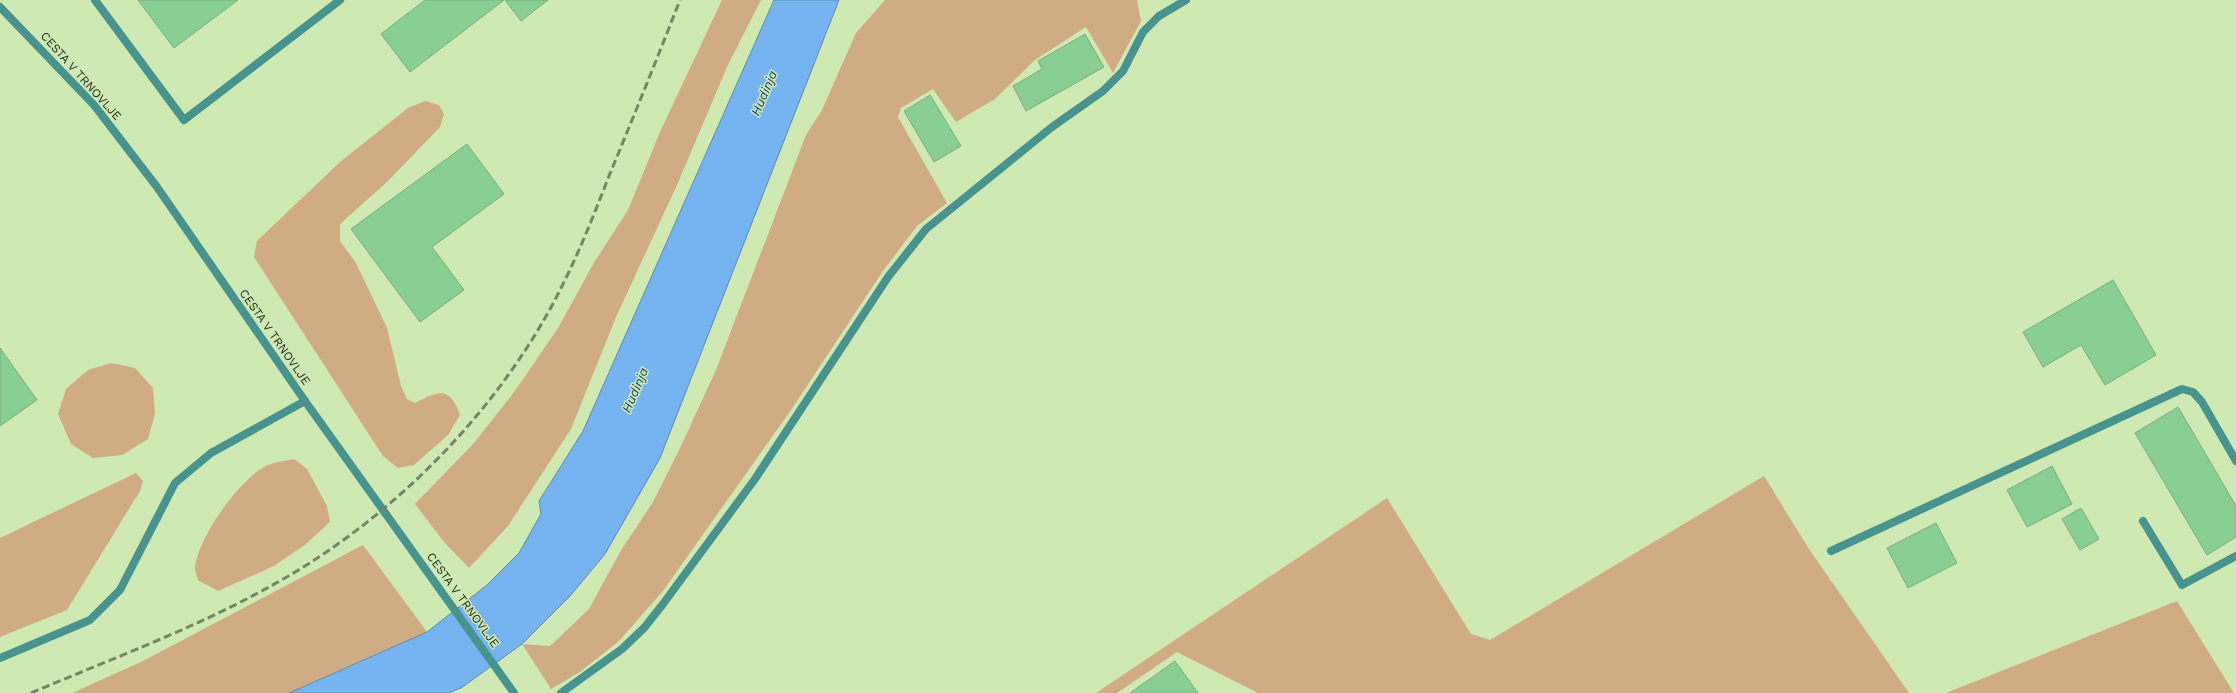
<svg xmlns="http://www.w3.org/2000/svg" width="2236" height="693" font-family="'Work Sans',sans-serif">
<rect width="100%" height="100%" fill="#cfe9b3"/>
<path fill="#d0ac85" d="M722,0H761L727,67L677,185L616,317L571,429L508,526L469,568L444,542L415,504L474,443L515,391L558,328L595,261L628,210L660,132Z
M885,0H1137L1141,21L1113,73L1086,27L1035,60L995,99L956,122L933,89L901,108L898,117L947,203L917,226L883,271L791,410L663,591L618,642L580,672L551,689L522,644L550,646L589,609L620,552L653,502L682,444L716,370L806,135L822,110L856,33Z
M425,101L439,105L444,114L440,127L388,181L340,224V241L356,263L387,328L401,386L407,399L415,403C438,391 450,385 460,415L448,435L414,465L398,468L383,456L254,257L257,241L340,162L408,108Z
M111,363L135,368L153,388L155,414L148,439L122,455L93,458L71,444L58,414L66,389L88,370Z
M294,459L307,469L327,506L330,522L306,544L274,566L218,591L198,580C197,576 194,570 195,566C200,535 238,482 264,467C272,462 285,461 294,459Z
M136,473L143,481L140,491L67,610L0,637V538Z
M1764,476L1809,549L1909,693H1258L1177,652L1117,693H1096L1387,498L1471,634L1490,640Z
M363,545L427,632L289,693H72L141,662Z
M2177,601L2234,693H1946Z"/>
<path fill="#76b4f1" stroke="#5d8bb0" d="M774,0H839L660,458L605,554L570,596L522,644L461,688L448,693H289L427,632L487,585L519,553L541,514L539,501L583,431Z"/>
<path fill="#89cf94" stroke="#7cab83" d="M138,0H238L174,48Z
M425,0H504L410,72L381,34Z
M505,0H548L521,21Z
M1085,34L1104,67L1026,111L1013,86L1042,69L1038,61Z
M930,95L961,146L934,162L904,111Z
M467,144L504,194L432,247L464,290L420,322L351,229Z
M2113,280L2156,355L2105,385L2081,345L2043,367L2023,332Z
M0,348L37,400L0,426Z
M2178,407L2236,506V537L2207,555L2135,433Z
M2052,466L2072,504L2027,527L2007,490Z
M2081,508L2099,539L2080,550L2062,519Z
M1936,523L1957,563L1908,588L1887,548Z
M1175,661L1198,693H1130Z"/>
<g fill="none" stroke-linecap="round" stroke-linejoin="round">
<path stroke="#47938d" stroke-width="8" d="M95,0L184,120L340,0
M2143,521L2182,585L2236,556"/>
<path stroke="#47938d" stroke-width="8" d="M1831,551L2182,389L2193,392L2202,402L2236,461
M0,658L90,620L120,590L175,483L211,453L305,401
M561,693L622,649L644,628L663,604L755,479L888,277L926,229L1052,127L1103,91L1123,71L1143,32L1159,16L1186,0"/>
<path stroke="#47938d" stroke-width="8" d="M0,7L94,105L157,187L305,401L514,693"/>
<path stroke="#758661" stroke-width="3" stroke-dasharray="8 4" stroke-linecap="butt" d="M31,693C111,659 193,629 269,587C391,521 503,408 564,282C581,248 595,212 609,176C633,118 657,59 680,0"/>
</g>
<g text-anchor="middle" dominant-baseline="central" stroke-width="3" stroke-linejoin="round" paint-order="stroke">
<g font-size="12" fill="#222c17" stroke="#cfe9b3">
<text transform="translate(81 76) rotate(48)">CESTA V TRNOVLJE</text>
<text transform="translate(275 337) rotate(55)">CESTA V TRNOVLJE</text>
<text transform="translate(463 600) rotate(54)">CESTA V TRNOVLJE</text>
</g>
<g font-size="13" font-style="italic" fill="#113f66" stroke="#cfe9b3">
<text transform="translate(764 93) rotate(-67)">Hudinja</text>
<text transform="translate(635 390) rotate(-67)">Hudinja</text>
</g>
</g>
</svg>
